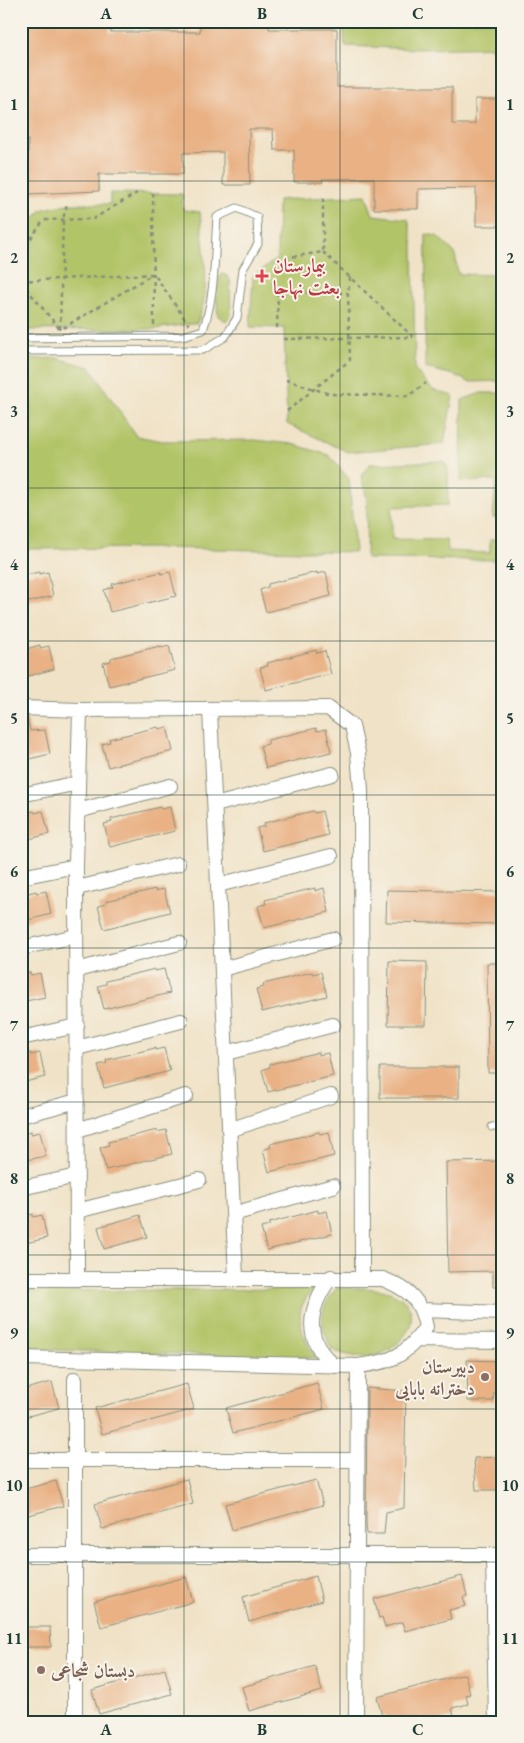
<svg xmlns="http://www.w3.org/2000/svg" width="524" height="1743" font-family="'EB Garamond',Amiri,serif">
<rect width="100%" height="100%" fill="#f7f3e8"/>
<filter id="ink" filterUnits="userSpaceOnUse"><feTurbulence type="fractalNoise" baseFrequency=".02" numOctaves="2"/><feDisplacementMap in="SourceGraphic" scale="10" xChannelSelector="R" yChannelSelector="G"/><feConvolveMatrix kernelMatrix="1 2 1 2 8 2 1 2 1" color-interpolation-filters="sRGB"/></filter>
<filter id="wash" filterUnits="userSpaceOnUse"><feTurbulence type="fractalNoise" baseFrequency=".0096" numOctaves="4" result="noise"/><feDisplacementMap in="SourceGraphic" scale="20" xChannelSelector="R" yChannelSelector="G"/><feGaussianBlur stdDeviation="1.12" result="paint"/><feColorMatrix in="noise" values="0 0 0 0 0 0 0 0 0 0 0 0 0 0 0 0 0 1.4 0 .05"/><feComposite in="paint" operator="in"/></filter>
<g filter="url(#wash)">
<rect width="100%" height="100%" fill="#f0e2c6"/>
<path fill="#b2c468" stroke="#68804e" d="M343,21H503V47L419,49L345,46Z
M110,193L182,194L183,210L200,212C203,246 212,291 197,323L154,329L21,330V226L30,225L41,210L67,204H110Z
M366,195L373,215L408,219L413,245L415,370L433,390L453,396L444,444L348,452L287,424L284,328L250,327L253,276L277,259L278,200Z
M426,234L437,236L455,253L458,274L503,275V381L469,382L454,375L425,368Z
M221,274L226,275L230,280L231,316L226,321L218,316C217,304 215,286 221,274Z
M57,358L90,367L136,436L163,441L255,440L292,444L329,455L349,479L355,552L163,548L21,549V359Z
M481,393H503V518H493L496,480L461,482L462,400Z
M444,461L448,468V505L392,507V539L446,540L448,551L490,553V540L503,538V560L366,559L367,499L361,476L370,464Z
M337,1288C356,1288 385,1286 401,1298C428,1319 397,1352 373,1356C358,1359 346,1355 332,1350C320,1324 317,1310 337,1288Z
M314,1289C311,1293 306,1297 304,1302C294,1318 306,1344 316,1358L21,1349V1291Z"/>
<g id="blocks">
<path fill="#e9b184" d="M21,21H110V32H200V21H269V29H337V87H452V124H475V99H503V226H476V188L418,189V209H374V178L322,179L323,182H294V150H274L273,129H249L250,185H223V152L183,153V174H99V191L28,194V140H21Z
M39,572V574L48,572L53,596L21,604V576Z
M161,572V574L170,572L176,596L110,612L104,590L113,587L112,584Z
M317,572V574L326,572L331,596L266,612L260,590L268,587V584Z
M40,645V648L49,646L54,669L21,678L23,650Z
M160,646V648L169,646L175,670L109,686L103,663L111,661V658Z
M316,650L317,653L325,651L331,674L266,690L260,668L268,666L267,663Z
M21,717H27L30,731L45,730L50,754L21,761Z
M158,727L159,729L167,727L173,751L108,767L102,744L110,742L109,739Z
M316,728L317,731L326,729L331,752L266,768L260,746L268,744V740Z
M160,807L161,809L170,807L175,831L110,847L104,824L112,822L111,819Z
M34,811L35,813L43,811L49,834L21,841V814Z
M313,811L314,813L322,811L328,835L263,851L257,828L265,826L264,823Z
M315,888V891L324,888L329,912L264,928L258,906L266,904L265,900Z
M155,889V891L164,889L170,912L104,929L98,906L106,904V901Z
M387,890L503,892V924L386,922Z
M36,891L37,893L46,891L51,914L21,922V895Z
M389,961L427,962L426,1025H388Z
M487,963H503V1073H488Z
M155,969V971L164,969L170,993L104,1009L98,986L106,984V981Z
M30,972L31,975L40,973L45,997L21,1002V975Z
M312,972L313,974L321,972L327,996L262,1012L256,989L264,987L263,984Z
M155,1048V1050L164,1048L170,1071L104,1088L98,1065L107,1063L106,1060Z
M319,1052V1055L328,1053L333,1076L268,1092L262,1070L270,1067V1064Z
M31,1053V1055L40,1053L45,1077L21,1083V1055Z
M380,1067H459V1098H380Z
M157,1130V1132L166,1130L172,1154L106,1170L100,1148L109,1145L108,1142Z
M31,1131V1134L40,1132L46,1156L21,1161V1134Z
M319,1132L320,1134L329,1132L334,1156L269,1172L263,1150L271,1147L270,1144Z
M503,1161V1287H493V1271L448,1272L446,1162Z
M318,1210V1213L327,1211L332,1234L267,1250L261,1228L269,1226V1223Z
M33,1214V1217L42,1215L47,1238L21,1244V1217Z
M140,1215L147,1237L104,1249L98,1227Z
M467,1360L503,1361V1393H494L493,1401H468Z
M52,1382L59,1408L21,1418V1390Z
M317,1383L324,1409L233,1433L226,1408Z
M187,1384L194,1409L102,1434L95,1408Z
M367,1388L406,1391L404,1508L386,1512L384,1534H367L366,1526Z
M503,1457V1490H476L474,1458Z
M187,1479L193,1504L102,1529L95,1504Z
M316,1480L323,1505L232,1530L225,1504Z
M56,1481L63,1506L21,1517V1490Z
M316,1576L322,1601L249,1622L243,1597Z
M462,1576L467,1596L463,1597L466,1606L449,1610L451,1619L405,1631L402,1622L385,1627L382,1617L379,1618L374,1599Z
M186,1577L193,1602L101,1627L94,1602Z
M21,1627H50L51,1647H21Z
M315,1666L322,1691L249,1711L242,1687Z
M165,1669L172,1694L99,1714L92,1690Z
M465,1674L470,1694L466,1695L468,1704L452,1708L454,1717L437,1722H387L385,1715L382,1716L377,1697Z"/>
</g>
</g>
<g filter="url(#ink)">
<use href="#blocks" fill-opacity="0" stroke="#88907d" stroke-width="1"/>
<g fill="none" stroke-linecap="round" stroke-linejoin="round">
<g stroke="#88907d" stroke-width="9">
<path id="lane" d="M21,338L183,336L203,330C216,293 214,256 217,217L237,208L257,217L258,244L243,269L237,318L225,337L203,350L21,351
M492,1127H503"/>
</g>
<g stroke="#88907d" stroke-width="16">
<path id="street" d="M21,708L80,710L328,708L352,726L358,753L361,790L362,1277
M210,710L236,1277
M21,795L78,783
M215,805L332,774
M78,811L170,786
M21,877L76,866
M218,885L331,856
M77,888L178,864
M21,948L76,936
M222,969L333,939
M77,970L179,943
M21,1038L77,1026
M77,1048L181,1021
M226,1053L333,1025
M21,1116L77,1101
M77,1130L186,1096
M229,1130L331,1096
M21,1188L77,1176
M77,1211L199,1180
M233,1214L333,1186
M331,1277C316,1297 304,1324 319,1348C322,1355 329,1360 334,1366
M77,1278L76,866L80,710
M21,1279H383C408,1289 421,1299 426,1327C406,1356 392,1362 358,1366L21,1358
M423,1310L503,1313
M417,1340L503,1341
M21,1460H357
M21,1555H503
M493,1555L496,1722
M75,1722V1379
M356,1722L358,1366"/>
</g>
<path stroke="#88907d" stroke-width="2.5" stroke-dasharray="4 4" stroke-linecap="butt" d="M153,193L154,327
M21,252L44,220L93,219L137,193
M323,252L413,337
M277,259L323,252V197
M21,281L154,274L189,325
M21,282L59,328
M63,328L153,274
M277,328L278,292L348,293
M60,329L63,219L67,204
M284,339L413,337
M286,380L330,394L408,396L426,383
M287,411L350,360L348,293L350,277"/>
<use href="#lane" stroke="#fff" stroke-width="7"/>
<use href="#street" stroke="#fff" stroke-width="14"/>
</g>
</g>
<path fill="none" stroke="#1f3d34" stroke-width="1" stroke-opacity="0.55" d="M184,21V1722M340,21V1722M21,181H503M21,334H503M21,488H503M21,641H503M21,795H503M21,948H503M21,1102H503M21,1255H503M21,1409H503M21,1562H503"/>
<path fill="#e0444e" stroke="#f7f3e8" stroke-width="2" d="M259.5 268.5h5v5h5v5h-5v5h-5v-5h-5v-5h5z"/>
<g fill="#8d6e63" stroke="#f7f3e8" stroke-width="2">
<circle cx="485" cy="1377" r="5"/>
<circle cx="41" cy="1670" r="5"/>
</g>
<g text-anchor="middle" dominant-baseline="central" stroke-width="4" stroke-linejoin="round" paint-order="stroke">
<g font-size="19" font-weight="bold" fill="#be3a42" stroke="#f7f3e8" text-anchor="start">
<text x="273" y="265">بیمارستان<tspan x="273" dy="22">بعثت نهاجا</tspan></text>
</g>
<g font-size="19" font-weight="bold" fill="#785e54" stroke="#f7f3e8" text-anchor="end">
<text x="475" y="1366">دبیرستان<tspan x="475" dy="22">دخترانه بابایی</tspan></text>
<text x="51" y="1670" text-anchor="start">دبستان شجاعی</text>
</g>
</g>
<rect width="524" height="1743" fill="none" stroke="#f7f3e8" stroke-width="55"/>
<rect x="28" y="28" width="468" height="1688" fill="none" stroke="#1f3d34" stroke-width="2"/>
<g font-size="16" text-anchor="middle" font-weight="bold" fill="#1f3d34">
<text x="106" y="19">A</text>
<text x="262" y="19">B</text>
<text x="418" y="19">C</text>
<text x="14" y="110">1</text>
<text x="510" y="110">1</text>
<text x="14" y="263">2</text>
<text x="510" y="263">2</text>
<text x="14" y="417">3</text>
<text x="510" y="417">3</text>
<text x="14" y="570">4</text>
<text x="510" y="570">4</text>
<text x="14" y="724">5</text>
<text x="510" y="724">5</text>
<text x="14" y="877">6</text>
<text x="510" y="877">6</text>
<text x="14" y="1031">7</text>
<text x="510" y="1031">7</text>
<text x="14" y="1184">8</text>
<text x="510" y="1184">8</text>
<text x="14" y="1338">9</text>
<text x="510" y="1338">9</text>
<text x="14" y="1491">10</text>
<text x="510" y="1491">10</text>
<text x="14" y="1644">11</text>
<text x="510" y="1644">11</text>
<text x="106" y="1735">A</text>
<text x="262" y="1735">B</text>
<text x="418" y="1735">C</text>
</g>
</svg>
